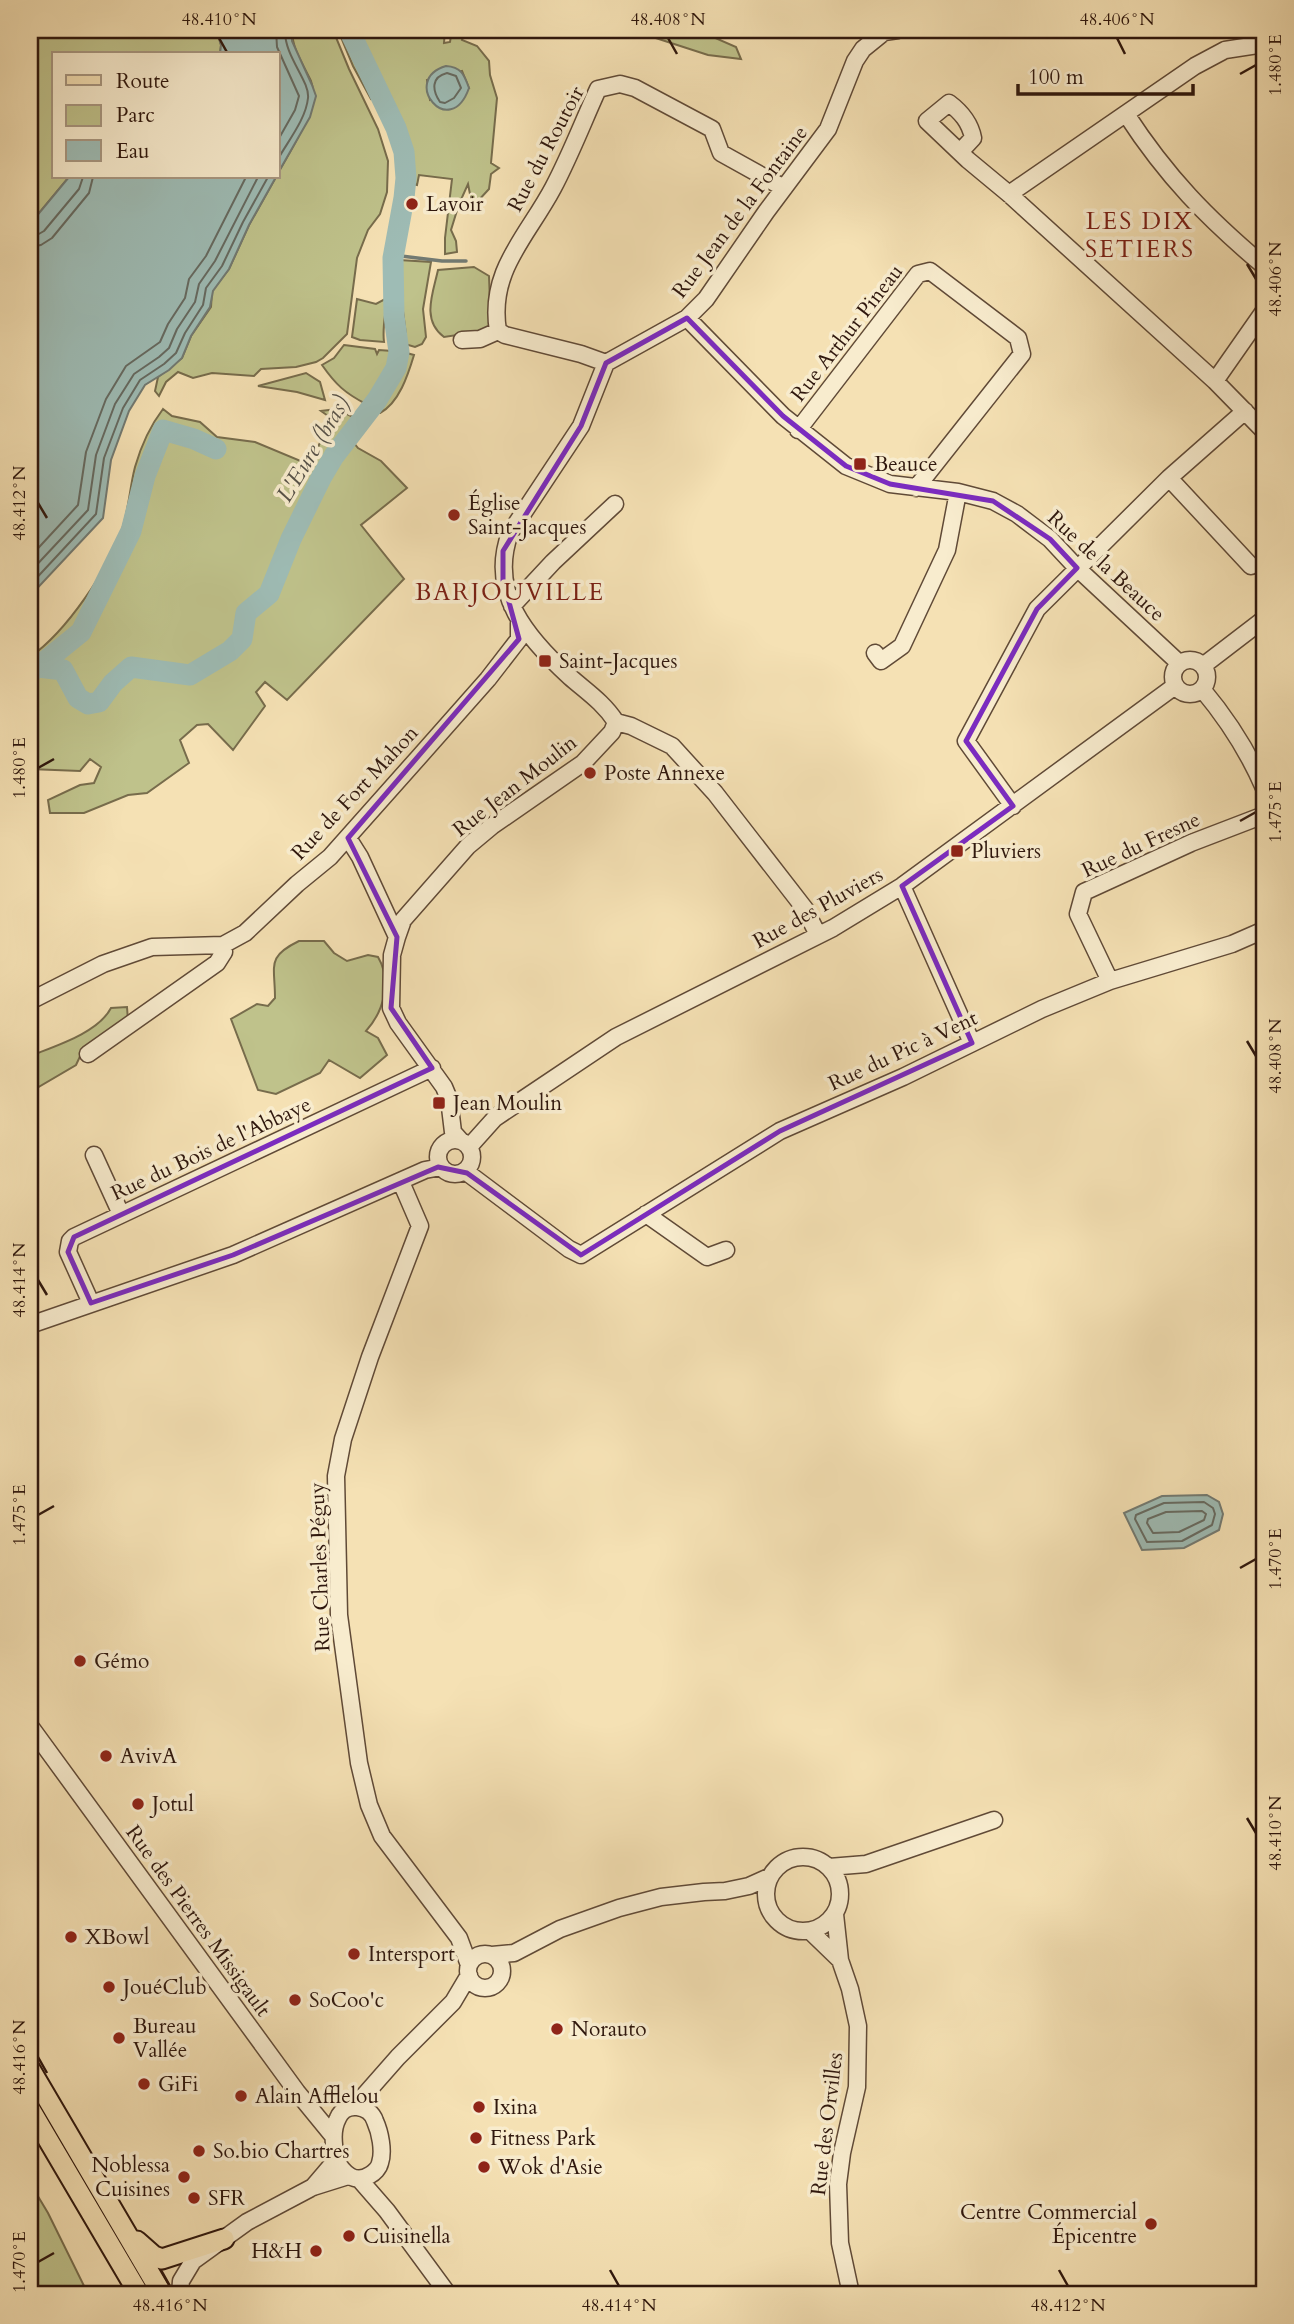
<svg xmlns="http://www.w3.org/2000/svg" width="1294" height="2324" font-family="Cardo,serif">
<rect width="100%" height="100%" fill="#f5e1b4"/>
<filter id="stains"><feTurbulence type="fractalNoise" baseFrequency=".00286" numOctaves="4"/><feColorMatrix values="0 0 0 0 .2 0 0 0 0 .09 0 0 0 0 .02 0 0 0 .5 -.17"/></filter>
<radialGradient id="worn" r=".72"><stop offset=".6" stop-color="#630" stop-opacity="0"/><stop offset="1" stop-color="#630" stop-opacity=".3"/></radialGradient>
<path fill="#bfc28b" stroke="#776c4c" stroke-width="2" fill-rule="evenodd" d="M30,30H220L218,35L221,45L220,54H54V177H69L30,224Z
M292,30H333L349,69L378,129L388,161L387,192L380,214L368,230L357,258L347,334L323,358L316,362L296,367L261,369L254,376L212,373L193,378L178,372L166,382L159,396L155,391L158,377L182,358L191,336L211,307L212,291L229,269L249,225L276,177H278V173C290,151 321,106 311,81C303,64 292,49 292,30Z
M338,30H346L378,97L371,99L353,66Z
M355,30H445L444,43L450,42L452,30H465L462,40L477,46L489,61L490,75L497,98L491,163L499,168L491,174L489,189L477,202L471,199L468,184L459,204L451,230L456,241L457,252L445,254V238L452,179L419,175L417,185L412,184C410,127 378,80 355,30ZM462,71L469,88L430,100L427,80Z
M631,30H707L706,34L736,47L741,59L708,55Z
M399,260L431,262L423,309L426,337L422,344L415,347L405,344L406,335L399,279Z
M474,267L489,276L491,330L444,337C421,320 433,293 438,270Z
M387,298C386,313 382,327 384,342L360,340L352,337L357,299L376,304Z
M344,345L375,349L377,354L379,350L392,351L391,363L366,404C345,393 336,385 322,365L334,358Z
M403,352L414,355C408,375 399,403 380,413L375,412C389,393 404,377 403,352Z
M306,373L320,382L325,400L297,392L258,386Z
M163,409L172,416L200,422L217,437L255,442L310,465L331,418L321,411L337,409L353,417L346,433L358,448L381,461L407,488L361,525L404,579L287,700L265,682L256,692L265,706L233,750L208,724L197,725L180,740L189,763L147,793L128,795L84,813H50L48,800L80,785L94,783L101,767L90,759L80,771L30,769V657C66,632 110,568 123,526C129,507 130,486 135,467C141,446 150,426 163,409Z
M299,941H324L334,953L347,961L368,955L378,957C392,981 384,1011 366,1031L378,1038L387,1055L360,1078L329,1060L320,1073L276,1094L258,1090L231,1019L257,1004L268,1006L275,998C275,965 266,957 299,941Z
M127,1007L128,1021L83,1050L76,1065L30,1092V1056C55,1046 98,1033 111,1008Z
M30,2183L48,2213L88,2294H30Z"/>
<path fill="#9ebcb5" stroke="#727a72" stroke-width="2" d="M220,30H292V41L312,85L316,96L310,117L278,173V54H220L221,45L218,35Z
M446,66C461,67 464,74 469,88C450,142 399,80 446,66Z
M69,177H276L249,225L229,269L213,291L210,307L191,336L182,358L169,370L145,385L129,411L111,460L103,518L30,596V224Z
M1207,1495L1219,1502L1223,1514L1219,1530L1184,1548L1142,1550L1124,1513L1162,1496Z"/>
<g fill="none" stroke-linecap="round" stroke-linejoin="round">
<path stroke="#666a61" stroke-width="2" d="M276,30L277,47L299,96L295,110L278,140
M447,73L456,76L461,88L454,98L445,103L440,102C432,90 431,77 447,73Z
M278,159C288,141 306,119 308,98C310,81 284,56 285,30
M30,236L37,235L44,231L79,189L83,177
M30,247L41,245L52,238L89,193L93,177
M30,557L78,505L86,452L106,399L126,366L160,342L168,324L185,298L189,279L206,256L246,177
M30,572L88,510L96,455L115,404L134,374L159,357L169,348L177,329L195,302L199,284L215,261L258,177
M30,585L96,514L104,458L123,408L140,380L164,364L176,353L185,333L203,305L206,288L222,266L243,222L268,177
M1204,1502L1213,1508L1215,1514L1212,1525L1182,1541L1147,1542L1135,1519L1136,1515L1164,1503Z
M1202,1511L1206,1514L1204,1520L1179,1532L1153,1533L1147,1523L1148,1519L1166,1512Z"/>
<path stroke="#727a72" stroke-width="3.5" d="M393,255L442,261H466"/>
<path stroke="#9ebcb5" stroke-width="21" d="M38,667L81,632L131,531L145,476L163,430L194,439L216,449
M30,672L38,667L63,670L78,698L88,704L99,702L113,683L131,667L190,675L230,651L242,639L246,613L269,594L291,539L321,478L334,456L377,400L396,368L399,352L394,316L393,258L404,198L406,178L404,152L396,128L349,30"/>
<g stroke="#604a37" stroke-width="19">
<path id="minor" d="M1126,114C1167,177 1207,218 1264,266
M960,152L973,138C970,122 961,112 949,103L927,121L968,160L1009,194L1215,381L1264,431
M1009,194L1195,66L1225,50L1264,44
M687,318L783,416L846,466L890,484L958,492L993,501L1017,514L1050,539L1077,568L1179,663
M498,331C488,271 527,237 553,188C570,156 583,122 598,89L620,84L635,88L712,129L721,153L784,188
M462,340L480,339L498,331L505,335L581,354L606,363
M1215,381L1264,311
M798,430L918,274L930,271L1018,338L1022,354L916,488
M1169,478L1251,566
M512,606L553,562L615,504
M875,653L881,661L902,646L947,550L958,492
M1173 677a17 17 0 1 1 34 0a17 17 0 1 1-34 0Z
M1204,665L1264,619
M1202,689C1228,720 1248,751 1264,788
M1013,806L966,741L1037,609L1169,478L1245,411
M348,838L360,857L397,937
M902,886L972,1043
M818,935L805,909L715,793L672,746L631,726L616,722C604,703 586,691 570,677C527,638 488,593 510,533L581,426L606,363L687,318L706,299L766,212L828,129L855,61L863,49L884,32L898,30
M1110,981L1078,914L1084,892L1191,843L1264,815
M30,1001L103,964L152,947L223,945L245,933L297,884L330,857L419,757L488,679L519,639V623
M88,1054L217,963L224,952L223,945
M438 1157a17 17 0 1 1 34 0a17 17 0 1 1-34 0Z
M461,1141L453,1132L449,1099L444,1087L398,1023L391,1008L392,955L397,937L403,920L468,846L492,826L583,763L612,732L616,722
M469,1147L495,1118L616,1037L833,928L902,886L1175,686
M94,1155L121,1214
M465,1171L569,1249L581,1255L780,1131L903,1077L1042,1009L1110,981L1232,944L1264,930
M401,1182L420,1226L370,1357L343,1439L336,1476L339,1615L359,1763L369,1805L382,1836L459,1938L469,1965
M646,1214L707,1257L726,1250
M91,1303L68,1252L70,1241L74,1237L432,1068
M30,1325L233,1255L425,1170L441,1167
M30,1726L297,2092L333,2136
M766 1894a37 37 0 1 1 74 0a37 37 0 1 1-74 0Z
M829,1867L866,1864L994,1820
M835,1914L840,1960L850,1989L858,2026L857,2087L842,2153L838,2184L840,2243L851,2294
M810,1931L840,1960
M468 1971a17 17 0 1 1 34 0a17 17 0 1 1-34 0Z
M492,1955L514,1953L560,1929L619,1908L661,1897L704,1892L725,1891L749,1886L769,1877
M354,2107L398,2057L453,2002L469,1975
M360,2180L387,2211L448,2294
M313,2187L336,2160C334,2146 331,2131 338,2118C345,2101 370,2105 375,2121C380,2132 384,2151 380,2163C379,2168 374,2173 370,2175C355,2185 343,2173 336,2160
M180,2294L181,2281L193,2261L247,2222L313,2187L348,2176"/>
</g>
<g stroke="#2f170d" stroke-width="23">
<path id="major" d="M30,2069L162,2294
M30,2109L139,2294
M137,2241L154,2256L162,2259L224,2239"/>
</g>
<use href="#minor" stroke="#f8ecce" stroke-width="16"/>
<use href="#major" stroke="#f5e1b4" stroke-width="19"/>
</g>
<path fill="none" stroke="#7b2cbf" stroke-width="5" stroke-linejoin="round" d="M687,318L783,416L846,466L890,484L993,501L1050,539L1077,568L1037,609L966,741L1013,806L902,886L972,1043L780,1131L581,1255L467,1173L438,1167L233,1255L91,1303L68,1252L74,1237L432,1068L391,1008L397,937L348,838L519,639L503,580V551L581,426L606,363Z"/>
<path fill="none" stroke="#2f170d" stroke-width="2.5" d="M219,38L228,54M668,38L677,54M1117,38L1125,54M1240,74L1256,65M1247,264L1256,279M38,503L47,518M38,768L54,759M1240,821L1256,812M1247,1041L1256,1056M38,1280L47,1295M38,1515L54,1506M1240,1568L1256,1559M1247,1818L1256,1833M38,2057L47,2073M38,2262L54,2253M161,2270L170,2286M610,2270L619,2286M1059,2270L1068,2286"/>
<g fill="#8f2418" stroke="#f8ecce" stroke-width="2.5">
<circle cx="412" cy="204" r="7"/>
<rect x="853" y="457" width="14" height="14" rx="3.5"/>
<circle cx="454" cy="515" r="7"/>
<rect x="538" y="654" width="14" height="14" rx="3.5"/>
<circle cx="590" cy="773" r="7"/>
<rect x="950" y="844" width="14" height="14" rx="3.5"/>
<rect x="432" y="1096" width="14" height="14" rx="3.5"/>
<circle cx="80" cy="1661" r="7"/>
<circle cx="106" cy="1756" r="7"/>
<circle cx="138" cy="1804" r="7"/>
<circle cx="71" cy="1937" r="7"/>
<circle cx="354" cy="1954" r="7"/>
<circle cx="109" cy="1987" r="7"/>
<circle cx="295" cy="2000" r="7"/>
<circle cx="557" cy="2029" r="7"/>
<circle cx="119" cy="2038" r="7"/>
<circle cx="144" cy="2084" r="7"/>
<circle cx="241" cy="2096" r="7"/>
<circle cx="479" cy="2107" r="7"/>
<circle cx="476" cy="2138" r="7"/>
<circle cx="199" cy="2151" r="7"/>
<circle cx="484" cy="2167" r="7"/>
<circle cx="184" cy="2177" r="7"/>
<circle cx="194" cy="2198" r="7"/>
<circle cx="1151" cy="2224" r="7"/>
<circle cx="349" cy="2236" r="7"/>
<circle cx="316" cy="2251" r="7"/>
</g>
<g text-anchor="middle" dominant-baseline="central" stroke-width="7" stroke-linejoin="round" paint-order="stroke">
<g font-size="21" fill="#2f170d" stroke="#f8ecce">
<text transform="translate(546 149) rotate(-62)">Rue du Routoir</text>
<text transform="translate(740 212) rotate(-53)">Rue Jean de la Fontaine</text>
<text transform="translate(847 333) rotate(-52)">Rue Arthur Pineau</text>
<text transform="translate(1106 566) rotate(43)">Rue de la Beauce</text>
<text transform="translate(515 786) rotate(-38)">Rue Jean Moulin</text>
<text transform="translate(355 793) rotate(-47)">Rue de Fort Mahon</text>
<text transform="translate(1141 845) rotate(-25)">Rue du Fresne</text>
<text transform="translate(818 908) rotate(-29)">Rue des Pluviers</text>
<text transform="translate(903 1051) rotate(-25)">Rue du Pic à Vent</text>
<text transform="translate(211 1149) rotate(-25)">Rue du Bois de l'Abbaye</text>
<text transform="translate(320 1567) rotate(-92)">Rue Charles Péguy</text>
<text transform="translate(198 1921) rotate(54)">Rue des Pierres Missigault</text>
<text transform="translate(827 2124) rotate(-83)">Rue des Orvilles</text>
</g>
<g font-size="21" fill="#2f170d" stroke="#f8ecce" text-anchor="start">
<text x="426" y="204">Lavoir</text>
<text x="874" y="464">Beauce</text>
<text x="468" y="503">Église<tspan x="468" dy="24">Saint-Jacques</tspan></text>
<text x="559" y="661">Saint-Jacques</text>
<text x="604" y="773">Poste Annexe</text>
<text x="971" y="851">Pluviers</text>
<text x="453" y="1103">Jean Moulin</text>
<text x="94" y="1661">Gémo</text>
<text x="120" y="1756">AvivA</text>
<text x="152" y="1804">Jotul</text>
<text x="85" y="1937">XBowl</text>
<text x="368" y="1954">Intersport</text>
<text x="123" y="1987">JouéClub</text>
<text x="309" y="2000">SoCoo'c</text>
<text x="133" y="2026">Bureau<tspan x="133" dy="24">Vallée</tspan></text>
<text x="571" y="2029">Norauto</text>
<text x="158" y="2084">GiFi</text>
<text x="255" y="2096">Alain Afflelou</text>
<text x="493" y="2107">Ixina</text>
<text x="490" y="2138">Fitness Park</text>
<text x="213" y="2151">So.bio Chartres</text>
<text x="170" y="2165" text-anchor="end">Noblessa<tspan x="170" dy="24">Cuisines</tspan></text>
<text x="498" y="2167">Wok d'Asie</text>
<text x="208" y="2198">SFR</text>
<text x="1137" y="2212" text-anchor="end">Centre Commercial<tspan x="1137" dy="24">Épicentre</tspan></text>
<text x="363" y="2236">Cuisinella</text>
<text x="302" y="2251" text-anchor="end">H&amp;H</text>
</g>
<g font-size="23" font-style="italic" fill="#565148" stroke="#f8ecce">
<text transform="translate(313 449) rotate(-59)">L'Eure (bras)</text>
</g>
<g font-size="24" letter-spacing="2" fill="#7a1f14" stroke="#f8ecce">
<text x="1140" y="221">LES DIX<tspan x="1140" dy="28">SETIERS</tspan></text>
<text x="510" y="592">BARJOUVILLE</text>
</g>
</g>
<rect width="1294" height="2324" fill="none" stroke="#f5e1b4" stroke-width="77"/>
<rect x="52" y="52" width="228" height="126" fill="#f8ecce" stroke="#a89781" stroke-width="2"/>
<rect x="66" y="75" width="35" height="10" fill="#f5e1b4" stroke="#a89781" stroke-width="2"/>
<text x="116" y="88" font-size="21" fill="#2f170d">Route</text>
<rect x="66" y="105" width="35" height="21" fill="#bfc28b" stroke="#a89781" stroke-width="2"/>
<text x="116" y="122" font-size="21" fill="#2f170d">Parc</text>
<rect x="66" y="140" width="35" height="21" fill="#9ebcb5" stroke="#a89781" stroke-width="2"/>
<text x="116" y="158" font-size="21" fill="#2f170d">Eau</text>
<path d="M1018 84v10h175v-10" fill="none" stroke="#2f170d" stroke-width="3.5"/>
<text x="1028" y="84" font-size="21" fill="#2f170d" stroke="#f8ecce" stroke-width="5" paint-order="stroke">100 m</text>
<rect x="38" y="38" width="1218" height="2248" fill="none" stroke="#2f170d" stroke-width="2.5"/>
<g font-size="18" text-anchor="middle" fill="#2f170d">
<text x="219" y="25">48.410°N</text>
<text x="668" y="25">48.408°N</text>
<text x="1117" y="25">48.406°N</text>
<text transform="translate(1275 65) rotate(-90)" y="6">1.480°E</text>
<text transform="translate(1275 279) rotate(-90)" y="6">48.406°N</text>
<text transform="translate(19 503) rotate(-90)" y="6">48.412°N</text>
<text transform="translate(19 768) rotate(-90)" y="6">1.480°E</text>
<text transform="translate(1275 812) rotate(-90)" y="6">1.475°E</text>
<text transform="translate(1275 1056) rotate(-90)" y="6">48.408°N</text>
<text transform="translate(19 1280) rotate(-90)" y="6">48.414°N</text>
<text transform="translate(19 1515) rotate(-90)" y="6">1.475°E</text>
<text transform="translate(1275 1559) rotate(-90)" y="6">1.470°E</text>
<text transform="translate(1275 1833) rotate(-90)" y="6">48.410°N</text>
<text transform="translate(19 2057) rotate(-90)" y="6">48.416°N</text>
<text transform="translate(19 2262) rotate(-90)" y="6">1.470°E</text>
<text x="170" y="2311">48.416°N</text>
<text x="619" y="2311">48.414°N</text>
<text x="1068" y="2311">48.412°N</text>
</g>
<rect width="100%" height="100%" filter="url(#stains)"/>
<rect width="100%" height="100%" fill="url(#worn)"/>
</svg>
